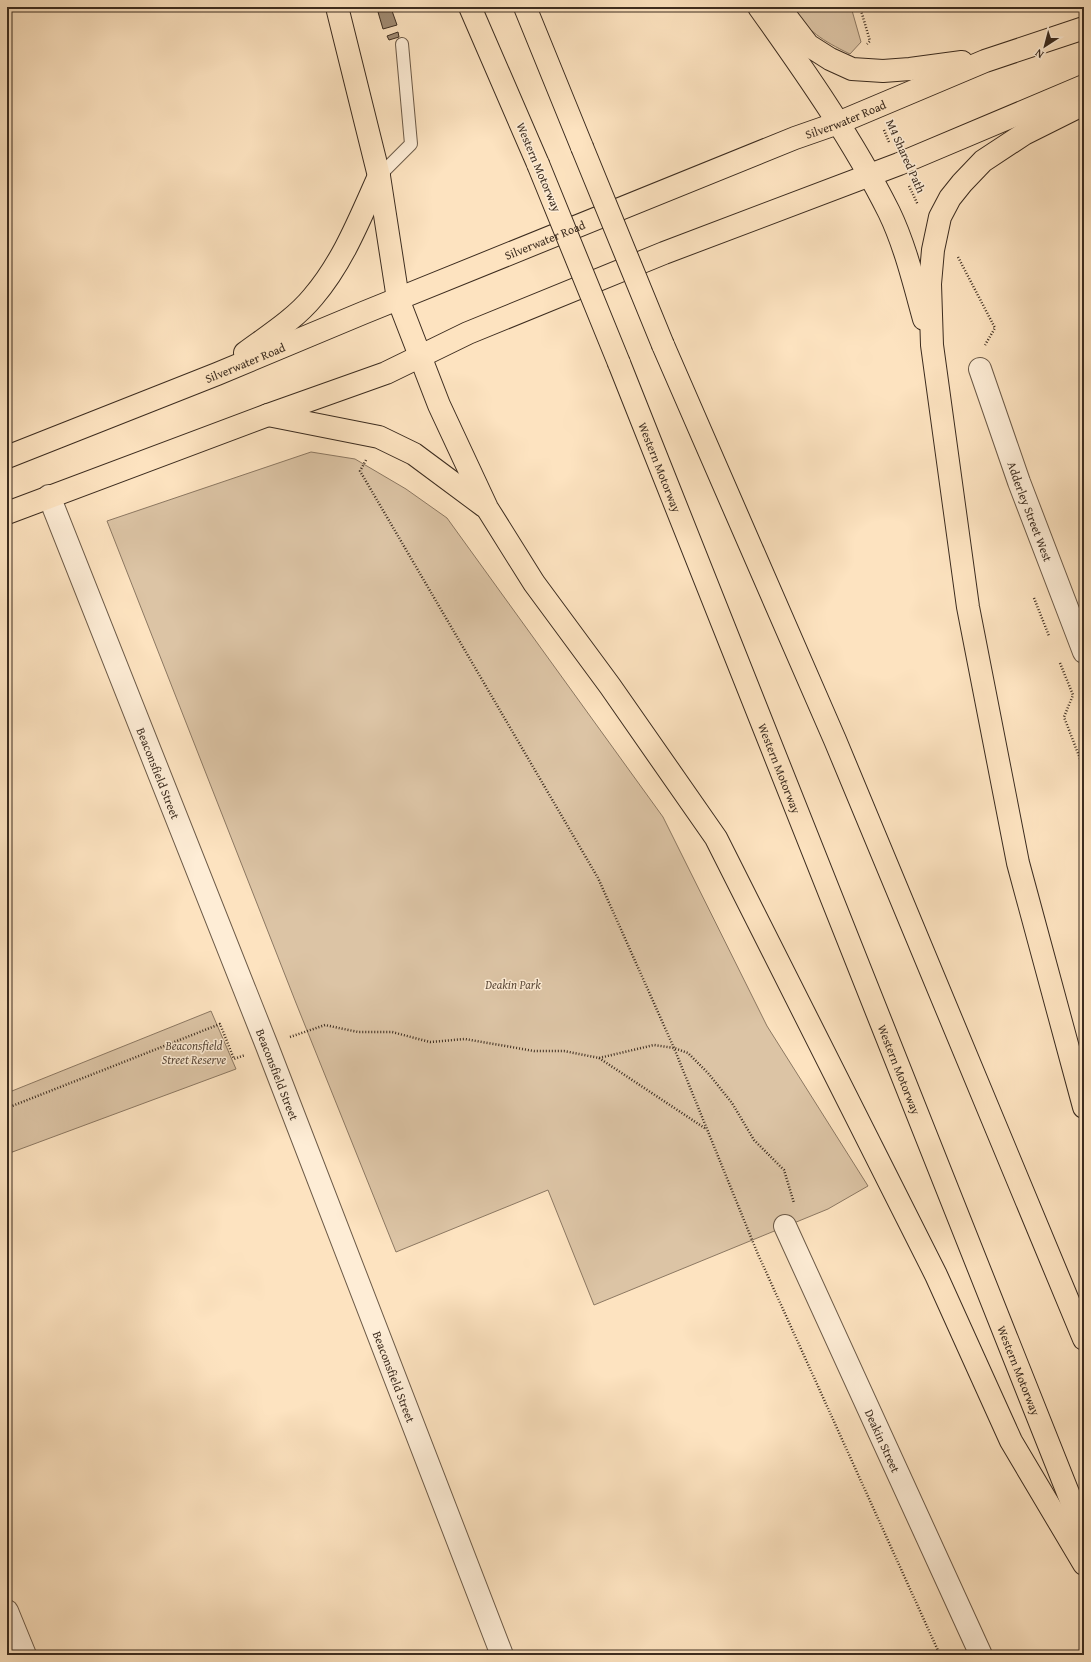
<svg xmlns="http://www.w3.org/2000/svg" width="1091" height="1662" font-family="'Gentium Book Plus',serif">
<rect width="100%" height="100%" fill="#fde3c0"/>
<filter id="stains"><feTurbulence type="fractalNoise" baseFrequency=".005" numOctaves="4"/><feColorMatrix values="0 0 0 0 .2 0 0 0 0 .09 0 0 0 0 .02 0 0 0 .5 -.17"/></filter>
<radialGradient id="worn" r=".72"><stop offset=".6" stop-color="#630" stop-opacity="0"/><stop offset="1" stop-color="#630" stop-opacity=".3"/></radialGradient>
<path fill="#dcc4a5" stroke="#8c7862" d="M789,7H851L861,42L850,54C821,40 810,32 789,7Z
M311,452L355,459L406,489L447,518L663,817L767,1026L868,1186L828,1209L594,1305L548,1190L396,1252L296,1003L107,521Z
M211,1011L236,1069L7,1154V1093Z"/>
<path fill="#a08b73" stroke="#3c2c1f" d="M391,8L397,25L383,29L378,12Z
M398,32L399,37L389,40L387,36Z"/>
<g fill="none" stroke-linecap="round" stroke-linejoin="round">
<g stroke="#6c5a47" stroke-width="14">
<path id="lane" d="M379,176L411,144L402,44"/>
</g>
<g stroke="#6c5a47" stroke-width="24">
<g id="street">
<path id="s1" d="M980,369L1019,482L1084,652"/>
<path id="s2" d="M49,496L267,1046L502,1655"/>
<path id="s3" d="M785,1226L981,1655"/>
<path d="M7,1611L25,1655"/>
</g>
</g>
<g stroke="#3c2c1f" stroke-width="24">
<g id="highway">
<path d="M337,7L379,176L398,299L439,405L487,508L534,583L610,686L716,838L936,1275L1011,1441L1084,1564"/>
<path d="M470,7L538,164"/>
<path d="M525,7L582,147"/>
<path d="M759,7C806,73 853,140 889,212C905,245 914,283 924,319"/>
<path d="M779,7L808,45L830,59L852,69L883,71L910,69L962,62"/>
<path d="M1084,104L1024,134L983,161L962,183L950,198L940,217L933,250L930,284L932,345L968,607L1018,863L1084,1107"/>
<path d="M663,345L835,740L1084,1339"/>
<path d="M245,353C268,336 295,319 313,297C343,262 360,218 379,176"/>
<path id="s4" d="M619,363L1084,1533"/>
<path d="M268,415L379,437L414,454L484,506"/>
<path id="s5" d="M7,457L217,374L363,313L795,138L838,123L985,61L1084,28"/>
<path d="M7,513L268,415L386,373L468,333L664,253L899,164L1084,86"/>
</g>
</g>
<path stroke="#3c2c1f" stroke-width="2.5" stroke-dasharray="1 2" stroke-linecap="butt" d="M860,7L870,41L867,44
M884,130L889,142
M909,186L918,205
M958,257L995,328L985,345
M366,460L360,471L598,878L674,1048L757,1252L940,1655
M1034,598L1049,636
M1060,663L1073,695L1064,717L1084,769
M290,1037L325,1025L358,1032H392L430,1042L465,1039L534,1051H564L599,1058L654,1045L674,1048L688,1053L708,1073L732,1103L754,1140L784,1170L794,1203
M599,1058L706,1129
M7,1108L220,1024L234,1059L245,1055"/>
<use href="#lane" stroke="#feedd6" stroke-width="12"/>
<use href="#street" stroke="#feedd6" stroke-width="22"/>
<use href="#highway" stroke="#fde3c0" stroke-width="22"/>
<g stroke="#3c2c1f" stroke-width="24" stroke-linecap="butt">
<path id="highway-bridge" d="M582,147L663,345
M538,164L619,363"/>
</g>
<use href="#highway-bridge" stroke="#fde3c0" stroke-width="22"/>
</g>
<g text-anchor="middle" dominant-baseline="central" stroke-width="3" stroke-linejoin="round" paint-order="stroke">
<g font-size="12" fill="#3c2c1f" stroke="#feedd6">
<text stroke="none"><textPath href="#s5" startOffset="904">Silverwater Road</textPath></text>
<text transform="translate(906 156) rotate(66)">M4 Shared Path</text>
<text transform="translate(539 167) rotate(67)">Western Motorway</text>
<text stroke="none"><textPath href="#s5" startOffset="580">Silverwater Road</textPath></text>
<text stroke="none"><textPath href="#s5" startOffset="256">Silverwater Road</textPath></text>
<text stroke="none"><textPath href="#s4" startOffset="112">Western Motorway</textPath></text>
<text stroke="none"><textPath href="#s1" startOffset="151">Adderley Street West</textPath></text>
<text stroke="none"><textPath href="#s4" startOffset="436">Western Motorway</textPath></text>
<text stroke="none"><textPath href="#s2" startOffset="298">Beaconsfield Street</textPath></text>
<text stroke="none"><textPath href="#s4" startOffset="760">Western Motorway</textPath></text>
<text stroke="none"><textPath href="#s2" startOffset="622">Beaconsfield Street</textPath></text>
<text stroke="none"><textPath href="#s4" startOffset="1084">Western Motorway</textPath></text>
<text stroke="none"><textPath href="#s2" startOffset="946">Beaconsfield Street</textPath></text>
<text stroke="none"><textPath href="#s3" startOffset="236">Deakin Street</textPath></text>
</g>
<g font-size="12" font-style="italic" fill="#5c4a3a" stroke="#feedd6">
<text x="513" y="984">Deakin Park</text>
<text x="194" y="1045">Beaconsfield<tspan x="194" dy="14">Street Reserve</tspan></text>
</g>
</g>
<rect width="1091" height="1662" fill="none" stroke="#fde3c0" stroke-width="24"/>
<rect x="8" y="8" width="1075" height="1646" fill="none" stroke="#3c2c1f" stroke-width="2"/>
<rect x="12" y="12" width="1067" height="1638" fill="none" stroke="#3c2c1f"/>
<g transform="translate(1045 46) rotate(216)" stroke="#feedd6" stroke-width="3" paint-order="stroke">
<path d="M0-3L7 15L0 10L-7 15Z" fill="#3c2c1f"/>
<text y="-6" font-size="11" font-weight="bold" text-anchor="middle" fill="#3c2c1f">N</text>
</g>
<rect width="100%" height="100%" filter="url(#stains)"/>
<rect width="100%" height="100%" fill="url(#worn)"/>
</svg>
